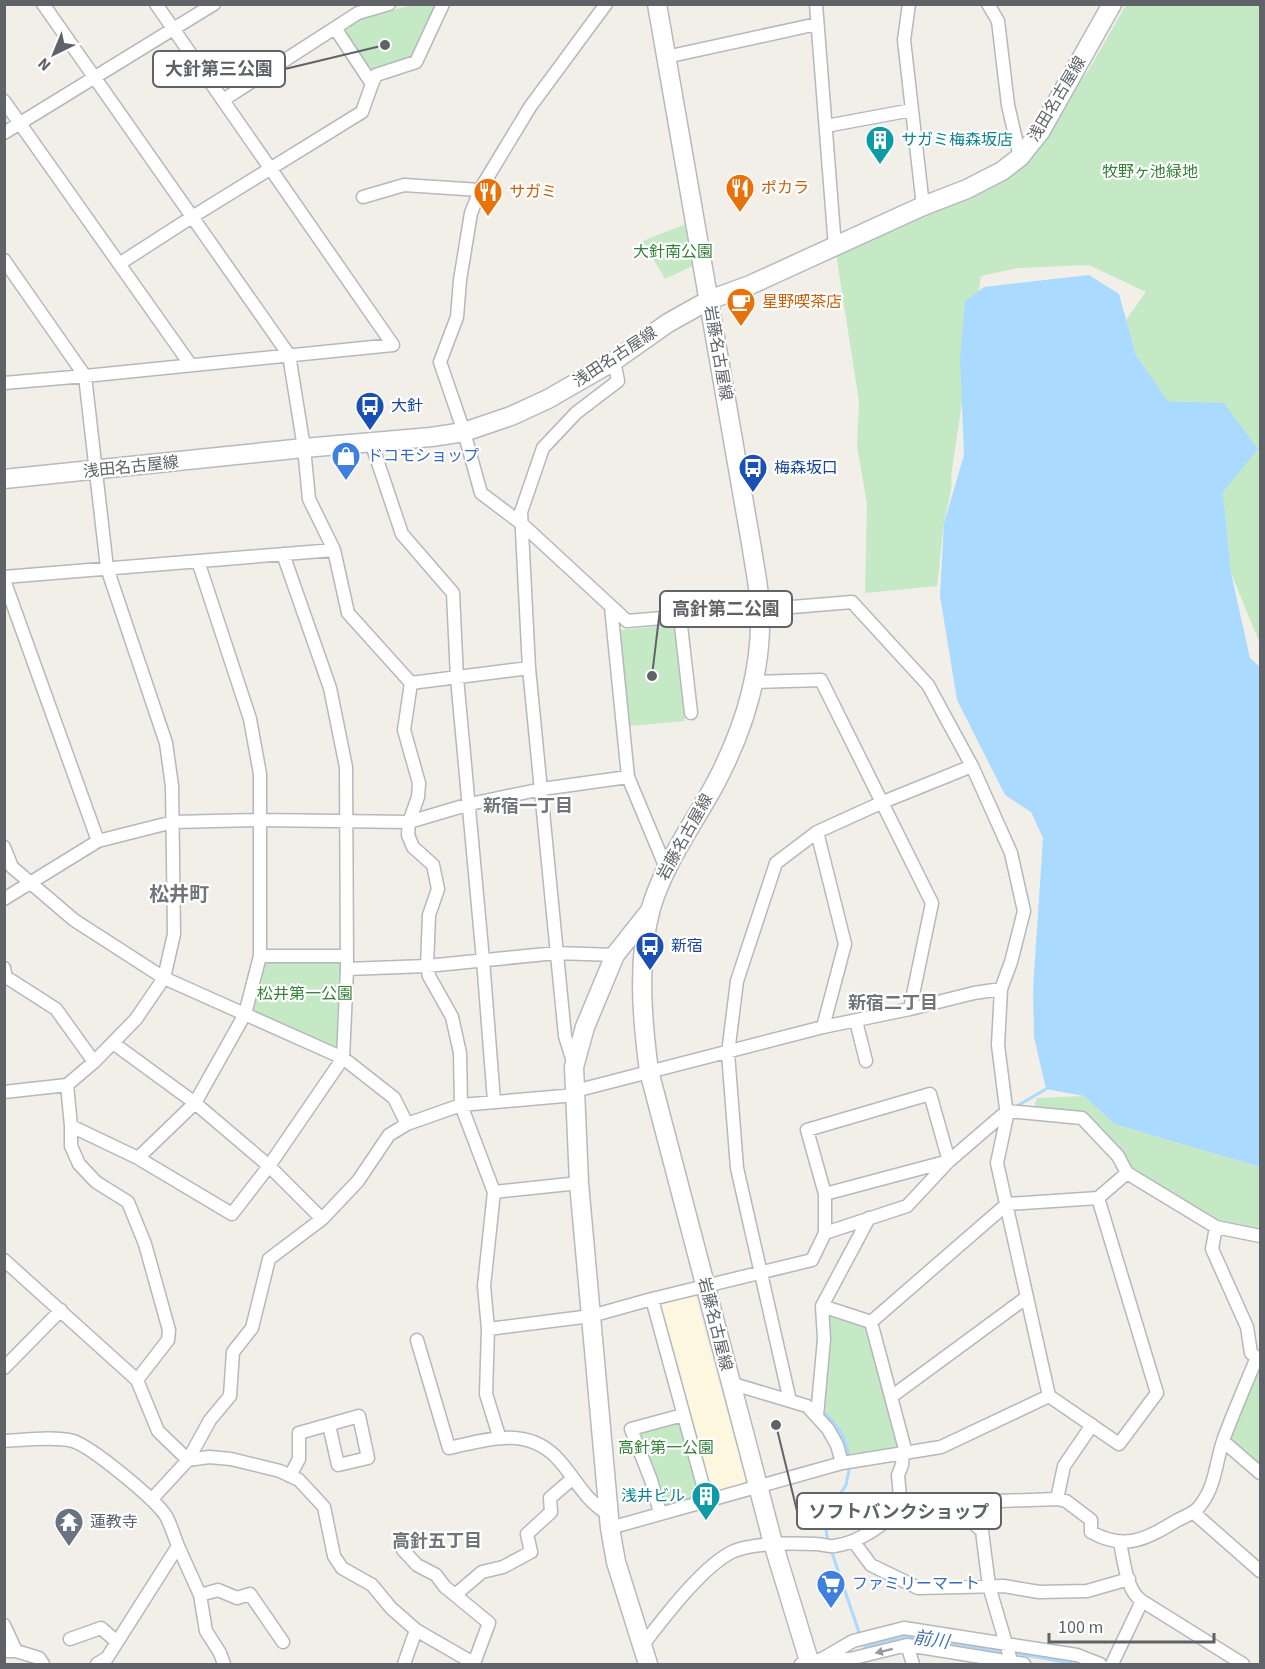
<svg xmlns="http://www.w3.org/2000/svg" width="1265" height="1669" font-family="'Source Sans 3','Noto Sans JP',sans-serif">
<rect width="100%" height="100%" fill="#f1efe8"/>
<path fill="#fef7e0" d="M692,1294L695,1295L746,1481L743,1485L712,1494L707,1490L657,1307L661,1302Z"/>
<path fill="#c5e8c5" d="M413,5H437L413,59L370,71L341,31L359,19Z
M1126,5H1260V644L1231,573L1223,492L1224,403L1168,401L1136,355L1126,320L1146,292L1089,265L1018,268L981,276L951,476C954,485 946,511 944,523C941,544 940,565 937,586L865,593L867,504L857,446L859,402L835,247L1020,157L1088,71Z
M688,223L699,263L665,279L643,241Z
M675,625L685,721L630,726L620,630Z
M263,956H346L340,1053L250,1011Z
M1084,1096L1114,1124L1260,1167V1236L1216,1227L1127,1173L1082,1118L1034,1107L1037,1098Z
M825,1311L867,1324L898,1449L846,1454L841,1439L823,1407Z
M1260,1372V1465L1228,1439L1255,1373Z
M681,1421L703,1493L699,1497L665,1507L662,1504L637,1435L639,1431Z"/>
<path fill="#aadaff" d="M1089,275L1119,294L1136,355L1168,401L1224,403L1258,449L1223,492L1231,573L1250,658L1260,667V1167L1114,1124L1084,1096L1046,1089L1034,1037L1033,989L1043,838L1031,812L1005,795L957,700L940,596L944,523L964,455L960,358L965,301L984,287Z"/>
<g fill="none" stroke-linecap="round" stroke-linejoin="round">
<path stroke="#aadaff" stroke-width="3" d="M1017,1106L1046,1089
M821,1410C837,1424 847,1437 849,1459
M828,1541L824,1519L846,1485L850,1465
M831,1550L860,1635
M862,1641L865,1647L906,1636L1004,1652
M1014,1653L1076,1664"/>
<g stroke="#b5b8bc" stroke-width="15">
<path id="street" d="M43,4L289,355L304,448L309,499L334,550L348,613L411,683L529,668
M606,4L530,107L481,188L471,213L460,280L457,317L440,362L464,432L481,493L522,524L627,621L852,602L928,685L972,766L1011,853L1024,911L1011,962L1001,989L998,1045L1007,1116L997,1163L1049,1396L1119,1444L1157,1393L1098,1198
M816,4L835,247
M909,4L904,40L923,206
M988,4L998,21L1008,105L1020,157
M666,57L817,24
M372,84L376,75L416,62L443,4
M223,100L358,13L389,4
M4,101L190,364
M826,126L912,110
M4,133L214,4
M363,197L404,185L480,190
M4,260L85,376L107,568L166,743L172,786L174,934L164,978L136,1019L94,1062L67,1085L4,1092
M119,264L192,217L362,112L372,84L335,28
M4,383L85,376L393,345L156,4
M371,442L402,534L453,593L457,678L483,960L494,1101
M4,577L334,550
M4,580L98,841
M611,607L628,777L666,868
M680,617L691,713
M755,682L821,680L932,903L910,1009
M411,683L404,730L419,783L418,797L409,822L408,835L413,847L433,865L438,889L429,915L427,966L429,976L452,1017L460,1053L461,1105L494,1192L484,1286L488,1329L486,1394L499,1436
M817,832L845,944L823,1027
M4,847L12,867L74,920L164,978L343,1058L394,1098L407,1124
M4,899L98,841L173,822L261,820L409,822L470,804L542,789L628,777
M260,956H346
M4,968L6,977L56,1009L94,1062
M347,969L427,966L556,953L615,955
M856,1021L866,1061
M113,1043L195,1103L269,1166L322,1219
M574,1065L565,1036L529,668L521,512L543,448L576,413L618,381L614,361
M67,1085L71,1126V1146L79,1164L96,1182L128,1202L145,1244L169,1330L168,1340L137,1380
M575,1091L823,1027L910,1009L974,993L1001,989
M71,1126L138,1158L232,1214L269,1166L343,1058L347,969L346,767L330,688L283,554
M138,1158L195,1103L245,1014L260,956V774L250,719L198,561
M494,1192L579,1183
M1216,1227L1212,1249L1247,1327L1251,1353L1260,1360
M825,1233L907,1206L949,1161L1007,1111L1082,1118L1118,1156L1127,1173L1216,1227L1260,1236
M4,1260L137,1380L158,1431L188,1460L210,1420L230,1396L233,1352L252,1328L269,1259L322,1219L358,1181L389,1135L407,1124L461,1105L575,1095
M652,1299L707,1500
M822,1306L871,1322
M488,1329L591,1316L652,1299L812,1260L825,1233V1194L807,1130L930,1094L949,1161L825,1194
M417,1340L449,1448C485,1440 525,1426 555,1456C576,1477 581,1497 608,1514
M4,1368L61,1310
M730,1383L807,1406L828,1429L837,1445L842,1463
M891,1397L1027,1297
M790,1401L737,1168L728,1053L737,981L776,863L817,832L883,802L972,766
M817,1416L824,1339L822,1306L869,1218
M4,1441C23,1440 56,1436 73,1441C92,1447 155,1499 166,1516C171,1525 174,1536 178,1546L107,1658L97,1664
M1223,1441L1260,1473
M906,1453L871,1322L1007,1204L1098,1198L1127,1173
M290,1476L299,1459V1433L359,1416L368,1458L338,1465L329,1425
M152,1499L188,1460L209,1457L231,1459L280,1471L299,1480L324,1507L334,1556L342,1568L372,1585L391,1608L416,1630L475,1664
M1057,1499L1064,1466L1092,1425
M660,1513L651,1480L631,1429L683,1415
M896,1513L946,1506L973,1523L982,1531L989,1586L1012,1664
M1194,1513L1260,1571
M973,1523L989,1506L999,1501L1057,1499L1066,1501L1091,1520V1532C1125,1551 1146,1539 1176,1521C1185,1516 1196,1513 1202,1503C1216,1484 1216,1460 1224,1438C1234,1411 1246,1384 1257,1357
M610,1528L842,1463L941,1447L1049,1396
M853,1541L871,1565L918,1588L1004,1586L1039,1592L1087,1591L1129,1579
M178,1546L200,1595L206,1631L220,1653L224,1664
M403,1550L417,1565L436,1575L445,1587L455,1595L482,1572L503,1567L531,1552L527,1534L551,1512L550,1498L572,1479
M200,1595L218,1590L237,1598L250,1594L283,1642
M455,1595L489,1623L474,1663
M1142,1601L1243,1664
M4,1625L16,1651
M70,1639L101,1628L117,1642
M907,1645L913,1664
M642,1646C663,1619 703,1565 734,1551C756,1542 793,1543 816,1544C822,1544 829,1547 834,1546C859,1543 884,1524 901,1508L898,1475L902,1465L903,1453
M4,1651H16L39,1658L43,1664
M823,1659H850L907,1645L1024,1664
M404,1664L416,1630
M801,1664L822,1659L853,1641L904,1628L1077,1655L1100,1664
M1112,1664L1142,1601C1126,1591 1124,1560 1120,1543"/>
</g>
<g stroke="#b6babf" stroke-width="21">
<path id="secondary" d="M657,4L752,549C755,570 760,591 760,612C762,675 743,732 714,786C692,826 664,864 651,908C637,959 642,1019 649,1071L773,1543L810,1664
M4,479L304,448L431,437L464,432L511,416L548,399L614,361L668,323L709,300L750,285L923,206L967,189L1002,171L1020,157L1040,132L1112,4
M648,1664L616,1562L610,1528L579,1183L574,1067L585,1027L615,955L649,912"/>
</g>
<use href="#street" stroke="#fff" stroke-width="12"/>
<use href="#secondary" stroke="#fff" stroke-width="18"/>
</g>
<defs><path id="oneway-solid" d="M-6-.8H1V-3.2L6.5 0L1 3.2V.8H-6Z" transform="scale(1.5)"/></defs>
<use fill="#979a9d" href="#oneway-solid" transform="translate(884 1651) rotate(166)"/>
<defs>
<g id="building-pin" transform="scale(1.5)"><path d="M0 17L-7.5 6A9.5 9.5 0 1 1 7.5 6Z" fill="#0f9aa8" stroke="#fff"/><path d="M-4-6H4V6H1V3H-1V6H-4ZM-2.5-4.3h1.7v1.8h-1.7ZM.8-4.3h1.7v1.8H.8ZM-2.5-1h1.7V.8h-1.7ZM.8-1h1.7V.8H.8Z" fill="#fff"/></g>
<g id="restaurant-pin" transform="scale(1.5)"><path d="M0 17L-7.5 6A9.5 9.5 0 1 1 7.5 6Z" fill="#e8710a" stroke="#fff"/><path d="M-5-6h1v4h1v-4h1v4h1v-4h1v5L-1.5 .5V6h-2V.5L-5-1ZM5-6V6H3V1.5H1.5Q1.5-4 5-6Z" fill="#fff"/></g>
<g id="cafe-pin" transform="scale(1.5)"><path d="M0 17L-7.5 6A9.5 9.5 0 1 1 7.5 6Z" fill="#e8710a" stroke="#fff"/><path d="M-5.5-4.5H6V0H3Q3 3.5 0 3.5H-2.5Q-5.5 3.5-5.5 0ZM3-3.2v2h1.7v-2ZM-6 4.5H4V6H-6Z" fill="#fff"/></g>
<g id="bus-pin" transform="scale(1.5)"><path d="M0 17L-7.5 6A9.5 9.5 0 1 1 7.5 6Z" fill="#1a4fb4" stroke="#fff"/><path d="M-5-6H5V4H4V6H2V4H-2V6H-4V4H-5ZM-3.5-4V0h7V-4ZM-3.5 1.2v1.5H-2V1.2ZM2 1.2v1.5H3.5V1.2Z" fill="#fff"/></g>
<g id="shop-pin" transform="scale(1.5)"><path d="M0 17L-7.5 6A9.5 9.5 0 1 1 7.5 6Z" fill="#3f7fe0" stroke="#fff"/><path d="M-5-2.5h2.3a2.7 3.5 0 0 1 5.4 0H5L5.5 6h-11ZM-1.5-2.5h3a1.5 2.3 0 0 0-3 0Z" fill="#fff"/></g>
<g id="temple-pin" transform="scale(1.5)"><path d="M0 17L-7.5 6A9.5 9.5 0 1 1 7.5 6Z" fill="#6b7280" stroke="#fff"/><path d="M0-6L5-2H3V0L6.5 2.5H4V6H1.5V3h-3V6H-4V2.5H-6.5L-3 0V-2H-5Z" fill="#fff"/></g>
<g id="supermarket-pin" transform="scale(1.5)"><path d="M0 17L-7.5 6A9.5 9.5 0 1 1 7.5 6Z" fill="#3f7fe0" stroke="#fff"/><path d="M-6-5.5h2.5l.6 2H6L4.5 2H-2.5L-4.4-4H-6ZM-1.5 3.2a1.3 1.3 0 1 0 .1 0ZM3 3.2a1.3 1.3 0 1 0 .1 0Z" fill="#fff"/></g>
</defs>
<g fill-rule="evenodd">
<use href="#building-pin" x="880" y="140"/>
<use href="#restaurant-pin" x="740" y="188"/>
<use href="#restaurant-pin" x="488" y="192"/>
<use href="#cafe-pin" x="741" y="302"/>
<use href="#bus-pin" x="370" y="406"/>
<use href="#shop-pin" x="346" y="456"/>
<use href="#bus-pin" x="753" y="468"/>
<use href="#bus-pin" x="650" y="946"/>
<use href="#building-pin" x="706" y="1496"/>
<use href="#temple-pin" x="69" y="1522"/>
<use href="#supermarket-pin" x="831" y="1584"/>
</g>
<g text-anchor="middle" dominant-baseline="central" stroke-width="4.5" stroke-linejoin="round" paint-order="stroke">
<g font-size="16" fill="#5f6368" stroke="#fff">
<text transform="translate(1057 99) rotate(-59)">浅田名古屋線</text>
<text transform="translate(718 353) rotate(80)">岩藤名古屋線</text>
<text transform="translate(615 357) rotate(-33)">浅田名古屋線</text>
<text transform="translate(131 467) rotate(-6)">浅田名古屋線</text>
<text transform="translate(685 837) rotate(-61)">岩藤名古屋線</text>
<text transform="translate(715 1324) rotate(76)">岩藤名古屋線</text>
</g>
<g font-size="16" fill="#0d838f" stroke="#fff" text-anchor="start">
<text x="901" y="140">サガミ梅森坂店</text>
<text x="685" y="1496" text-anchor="end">浅井ビル</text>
</g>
<g font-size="16" fill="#348238" stroke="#fff">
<text x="1150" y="172">牧野ヶ池緑地</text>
<text x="673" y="252">大針南公園</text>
<text x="305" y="994">松井第一公園</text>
<text x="666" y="1448">高針第一公園</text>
</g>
<g font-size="16" fill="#c56008" stroke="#fff" text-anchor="start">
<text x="761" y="188">ポカラ</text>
<text x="509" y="192">サガミ</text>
<text x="762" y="302">星野喫茶店</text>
</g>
<g font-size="16" fill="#164399" stroke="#fff" text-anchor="start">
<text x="391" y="406">大針</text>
<text x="774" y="468">梅森坂口</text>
<text x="671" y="946">新宿</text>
</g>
<g font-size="16" fill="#366cbe" stroke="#fff" text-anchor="start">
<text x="367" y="456">ドコモショップ</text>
<text x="852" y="1584">ファミリーマート</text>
</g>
<g font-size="16" fill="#5b616d" stroke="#fff" text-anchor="start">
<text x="90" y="1522">蓮教寺</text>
</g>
<g font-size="18" font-weight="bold" fill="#70757a" stroke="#fff">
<text x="528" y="806">新宿一丁目</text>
<text x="893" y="1003">新宿二丁目</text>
<text x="437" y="1541">高針五丁目</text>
</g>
<g font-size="18" font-style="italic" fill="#4174aa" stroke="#fff">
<text transform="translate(931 1640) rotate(8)">前川</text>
</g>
<g font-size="20" font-weight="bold" fill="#70757a" stroke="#fff">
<text x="179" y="895">松井町</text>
</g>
</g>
<path fill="none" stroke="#5f6368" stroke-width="2" d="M385 45L285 69M652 676L660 609M776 1425L797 1511"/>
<g fill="#5f6368" stroke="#fff" stroke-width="2">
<circle cx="385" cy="45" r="6"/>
<circle cx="652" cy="676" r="6"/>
<circle cx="776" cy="1425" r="6"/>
</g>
<g fill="#fff" stroke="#5f6368" stroke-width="2">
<rect x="153" y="51" width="132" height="36" rx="6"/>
<rect x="660" y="591" width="132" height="36" rx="6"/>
<rect x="797" y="1493" width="204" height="36" rx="6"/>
</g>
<g font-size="18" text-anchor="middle" font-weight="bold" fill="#5f6368">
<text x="219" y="75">大針第三公園</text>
<text x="726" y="615">高針第二公園</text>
<text x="899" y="1518">ソフトバンクショップ</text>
</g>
<rect width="1265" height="1669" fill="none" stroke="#5f6368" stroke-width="12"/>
<g transform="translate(54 54) rotate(223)" stroke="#ffffff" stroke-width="4.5" paint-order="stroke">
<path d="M0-4.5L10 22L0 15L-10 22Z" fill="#5f6368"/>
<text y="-9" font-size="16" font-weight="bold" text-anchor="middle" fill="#5f6368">N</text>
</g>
<path d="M1049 1633v9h165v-9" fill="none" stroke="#5f6368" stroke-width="3"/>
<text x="1058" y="1633" font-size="18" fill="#5f6368" stroke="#ffffff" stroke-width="4.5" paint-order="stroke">100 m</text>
</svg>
